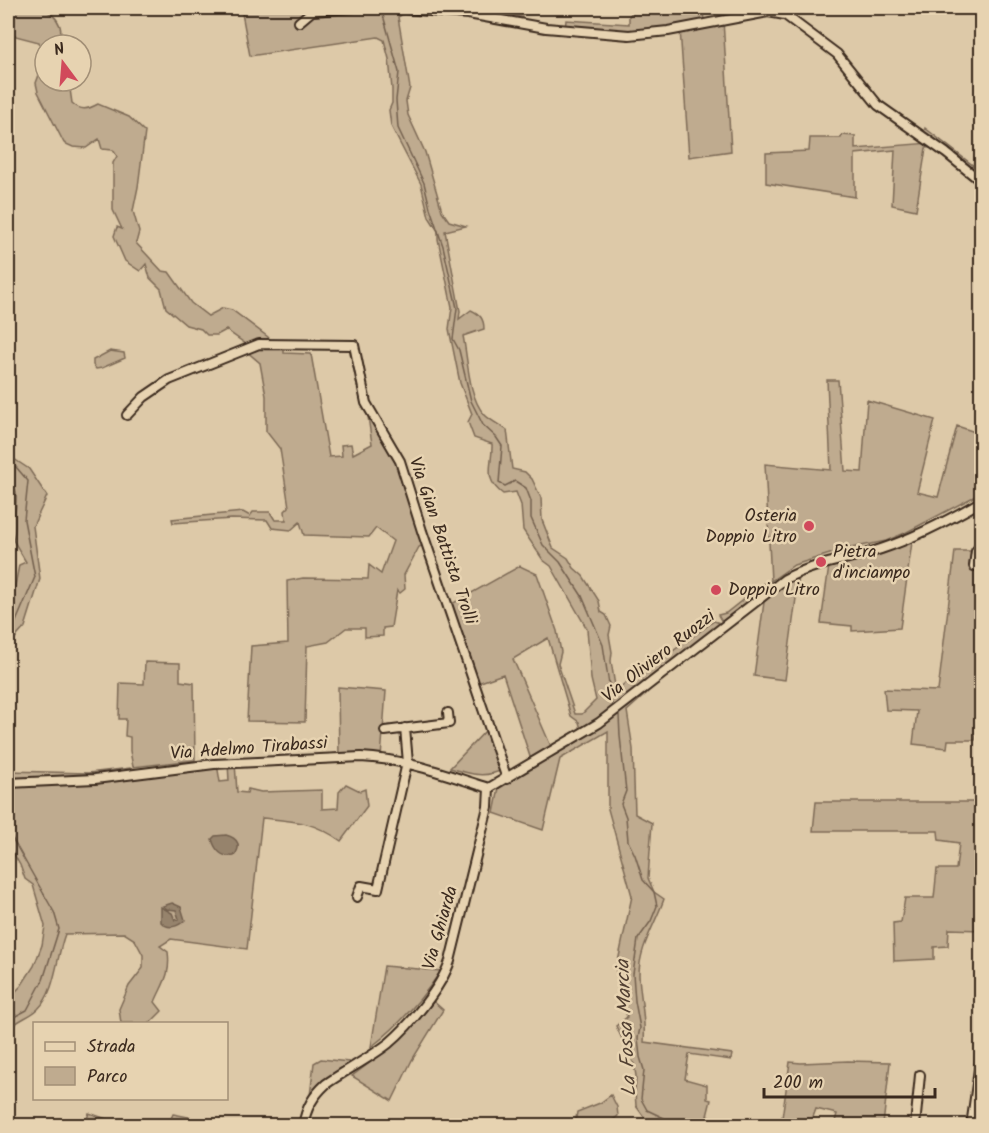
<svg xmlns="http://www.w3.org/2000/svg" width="989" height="1133" font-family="Kalam,sans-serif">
<rect width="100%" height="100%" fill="#ddc9a8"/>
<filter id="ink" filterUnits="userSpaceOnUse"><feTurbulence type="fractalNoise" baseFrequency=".0167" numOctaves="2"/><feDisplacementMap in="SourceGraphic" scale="12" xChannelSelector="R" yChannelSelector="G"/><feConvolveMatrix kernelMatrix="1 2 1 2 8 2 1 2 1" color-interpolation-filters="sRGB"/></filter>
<g filter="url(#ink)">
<path fill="#bfab8f" stroke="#7d6a56" stroke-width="1.5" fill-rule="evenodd" d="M8,8C26,7 52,4 60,26C62,32 59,38 63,45H45V66L39,42L8,34Z
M241,8L411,9L398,17L410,88L406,101L408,115L425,152L442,211L449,221L466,226L445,231L460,311L459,319L471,310C480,314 484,319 484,329L463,336C468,359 468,396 484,414C489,420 500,425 507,430L512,469L525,472L532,479L541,498L542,520L553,548L568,558L574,568L583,576L599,601L601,612L606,615L611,626L609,635L612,652L611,661L616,692L637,673L659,661L714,621L723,624L718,615L726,613L764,583L771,581L765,464L831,470L827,380H838L845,471L862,472L867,400L935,420L917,492L938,497L957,426L975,432L981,409V493L905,533L886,541L846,549L794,565L771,581L773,588L664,672L646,694L627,711L633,749L635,814L652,823L648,878L654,892L664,899C655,925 639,947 639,975C640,998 646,1019 644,1042L732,1054L731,1060L689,1054L685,1079L707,1085V1099L711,1100L707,1116L721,1125H693L687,1121L677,1123L675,1125H650L636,1106L635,1092L636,1076L634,1064L616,1026L627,1017L616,971L632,896L608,809V731L560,759L543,830L494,813L500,783L532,763L503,674L475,684L448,606L520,566L537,574L557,631L561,652L558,664L575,714H582L596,700L591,679L587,629L551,566L543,560L523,530L521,505L516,492L503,494C482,478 493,466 492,444L474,438L468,422L472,414L460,383L449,329L452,307L438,239V231L429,217L421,184L391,126L389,110L392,103V89L389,59L384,40L378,37L250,56ZM548,638L571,716L579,722L582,733L553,751L513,659Z
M456,8H480L522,17L521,24L456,12Z
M636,8H703L704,23L723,20L731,151L689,157L680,29L646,34L565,30L566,20L629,24V16Z
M45,74V81H73L70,89L72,103C81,111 87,110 98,104L129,117L145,132L138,187L133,211L139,232L136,243L162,271L169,272L191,303L208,316L223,308L232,310L268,337L273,343L284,345V353L311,354L329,457L342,456L341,445L351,444L353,454L372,444L366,403L400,461L426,544L419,547L404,575L405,589L400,593L397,590L391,627L383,628V636L365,637V628H346L328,642L307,646L305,722L247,721L251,646L288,643L287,581L303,578L368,579L369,565L381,574L393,541L376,528L369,537L304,535L300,522L291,530L272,528L267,520L232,519L173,523L172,519L243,512L250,516L253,512H270L275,520H286L285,511L289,507L280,449L266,431V396L260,363L245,350L250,347L226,330L217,335H207L201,329L186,325L166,308L161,289L150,278L146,264L140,271L125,261L114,236L117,227L122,229L113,210V163L117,156L113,150L102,149L99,139L86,148L73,147L64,143L38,92L36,83L39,75Z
M925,128L974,166L978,138L981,139V178L938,147L926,148L916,210L892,205L895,150L855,154V197L766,183V153L809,151L810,138H841L842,135L855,136V149L931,143L923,136Z
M110,351L124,353L125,358L102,368L96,369L93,365V360Z
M8,455L29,469L47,496L33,526L40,579L25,627L8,646V607L12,601L19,565L26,562L13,540C16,531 15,526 15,516C15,501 21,491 8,480Z
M912,542L900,628L852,631V626L821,623L829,566L868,557Z
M974,544H981L982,728H978L975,740H948L947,748L913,744L917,711L886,710L884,689L938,691L955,551H972Z
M799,576L785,680L754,676L764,602L780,587Z
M145,662L180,663V681L194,683L195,760L133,767L130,751V737L125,736L126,719H119L120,683L144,684Z
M338,687L386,691L381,758H339Z
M489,727L504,769C485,779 470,774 450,768Z
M228,763H235L237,792L247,793L248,789L261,792L322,790V809L338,808L339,792L346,784L360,791L365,789L367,806L341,841C313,821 295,821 262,818L247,949L171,939L160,946L168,952C171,975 163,983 155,1002L162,1011L150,1023H121L119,1009L129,986L143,968V955L135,940L124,933L65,934C56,958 56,991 38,1009C29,1018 15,1020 8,1031V999L21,986L34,966L42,945L45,926L33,885L25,879L20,865L8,844V771L88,773L130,768V773L217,764L220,782L229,781Z
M816,802H981V930L949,929L948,946L934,947V959L894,961L893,923L901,922L905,898H934L937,869H956L959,843L939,840L938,831H813Z
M384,966L441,971C421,1000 399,1026 371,1047Z
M432,1000L443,1010L412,1060L392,1101L352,1076L391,1047Z
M321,1059L349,1062L351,1063L328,1078L310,1096L314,1063Z
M848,1061L890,1062L883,1125H834L837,1114L816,1109L810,1125H781L790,1062L801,1063Z
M611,1095L617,1107L618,1116L609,1123H593L592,1125H575L577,1112L600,1103Z
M89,1113L124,1125H85Z
M173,1114L204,1120L203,1125H168Z"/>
<path fill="#96836c" stroke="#725f4d" stroke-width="1.5" d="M226,835C238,838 242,846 234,856C222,858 215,850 212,839L215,836Z
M172,903L181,907L185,920C178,927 168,930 161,922V907L172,913L175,920L179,919L176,910L167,909L163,906Z"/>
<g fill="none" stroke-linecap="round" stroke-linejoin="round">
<path stroke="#725f4d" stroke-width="1.5" d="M381,8L399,72L396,100L398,128L424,183L430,208L443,246L457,308L453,339L459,350L471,401L483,425L496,437L502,446L499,483L505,486L515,481L526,488L531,501V518L543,545L560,562L582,596L603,645L612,704
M8,463L16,467L28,481L24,520L35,577L12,631L8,636
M619,715L620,736L626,791L621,804L626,817L628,841L635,855L643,880L654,892L657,906L651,921L638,939L633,974L635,1001L640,1028L638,1038L640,1057L644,1070L641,1099L647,1110L664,1118L662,1126
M8,831L54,912L59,929L43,980L27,1010L8,1020"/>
<g stroke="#3b2a1e" stroke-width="12">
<path id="minor" d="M392,8L468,14L546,28L629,35L668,31L768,12L785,15L837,54L878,105L946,153L982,182
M299,22L312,11L352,8
M127,415L144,397L169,380L259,344L354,345L366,403L400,461L422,531L507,779
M974,566L976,551L982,552
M405,728L408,763
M385,731L449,723L448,713
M8,783L95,779L214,764L361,757C406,759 447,775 489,788
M489,788L599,723L785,579C816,562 849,560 881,549C917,537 949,520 982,501
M357,897L361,886L378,889L407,763
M303,1126C306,1108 313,1096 326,1084C346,1070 370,1058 389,1043C410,1025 441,988 450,961L488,807L489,788
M915,1126L920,1075
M971,1126L982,1048"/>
</g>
<use href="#minor" stroke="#e7d3b1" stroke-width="8"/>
</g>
</g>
<g fill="#d1495b" stroke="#e7d3b1" stroke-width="2">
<circle cx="809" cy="526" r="6"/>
<circle cx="821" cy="562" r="6"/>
<circle cx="716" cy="590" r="6"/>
</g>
<g text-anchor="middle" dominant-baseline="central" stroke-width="5" stroke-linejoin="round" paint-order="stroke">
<g font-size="18" fill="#3b2a1e" stroke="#e7d3b1" text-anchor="start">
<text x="797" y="516" text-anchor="end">Osteria<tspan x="797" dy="21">Doppio Litro</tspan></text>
<text x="833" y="552">Pietra<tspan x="833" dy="21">d'inciampo</tspan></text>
<text x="728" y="590">Doppio Litro</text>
</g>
<g font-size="18" fill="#3b2a1e" stroke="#e7d3b1">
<text transform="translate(442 541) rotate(71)">Via Gian Battista Trolli</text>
<text transform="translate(659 657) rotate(-38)">Via Oliviero Ruozzi</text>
<text transform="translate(249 749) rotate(-4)">Via Adelmo Tirabassi</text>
<text transform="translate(441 928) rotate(-74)">Via Ghiarda</text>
</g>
<g font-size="20" font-style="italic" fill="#524032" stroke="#e7d3b1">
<text transform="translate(627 1028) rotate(-93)">La Fossa Marcia</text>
</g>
</g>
<rect width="989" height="1133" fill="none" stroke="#e7d3b1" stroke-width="30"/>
<rect x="15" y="15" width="959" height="1103" fill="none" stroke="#3b2a1e" stroke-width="2" filter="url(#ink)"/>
<rect x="33" y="1022" width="195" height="78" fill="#e7d3b1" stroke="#a28f76" stroke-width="1.5"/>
<rect x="45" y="1042" width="30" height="9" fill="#e7d3b1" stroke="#a28f76" stroke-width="1.5"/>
<text x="87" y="1052" font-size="18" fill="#3b2a1e">Strada</text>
<rect x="45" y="1067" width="30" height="18" fill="#bfab8f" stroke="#a28f76" stroke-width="1.5"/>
<text x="87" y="1082" font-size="18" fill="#3b2a1e">Parco</text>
<g transform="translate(63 63) rotate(344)"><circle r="28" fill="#e7d3b1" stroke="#a28f76" stroke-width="1.5"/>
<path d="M0-4.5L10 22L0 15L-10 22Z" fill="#d1495b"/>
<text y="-9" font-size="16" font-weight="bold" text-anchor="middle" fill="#3b2a1e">N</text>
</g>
<path d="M764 1088v9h171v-9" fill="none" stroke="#3b2a1e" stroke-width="3"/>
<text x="773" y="1088" font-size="18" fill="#3b2a1e" stroke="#e7d3b1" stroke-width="4.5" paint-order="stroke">200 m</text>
</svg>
